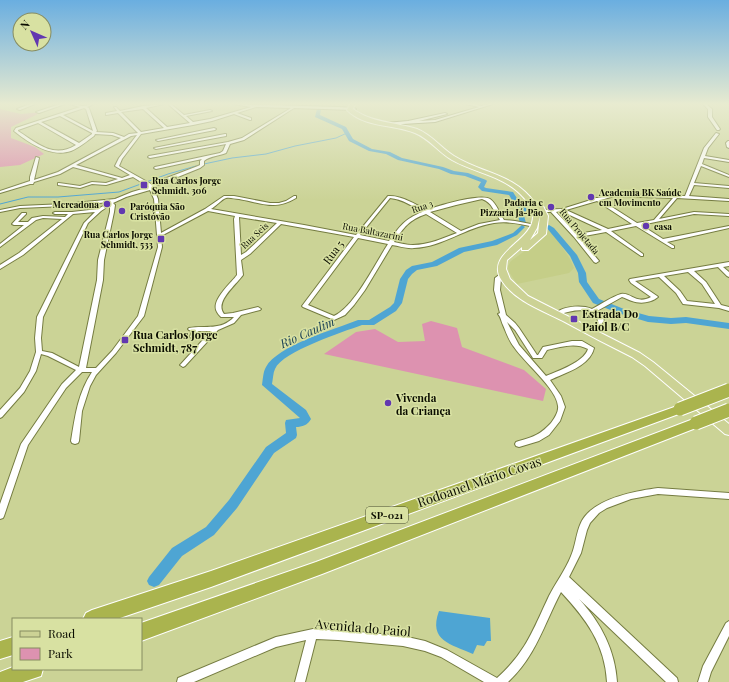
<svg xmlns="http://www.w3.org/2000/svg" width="729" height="682" font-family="'Playfair Display',serif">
<rect width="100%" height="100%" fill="#cbd396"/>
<path fill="#c5ce88" d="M213,104H231L251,107L234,113L199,108Z
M546,229H550L570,259L574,268L569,273L517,284L509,272L508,266L511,261L544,237Z"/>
<path fill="#dd92b0" d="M0,109L21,114L42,112L11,127V138L35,147L44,154L20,165L0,167Z
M431,321L457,328L462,347L524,370L546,389L543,401L324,354L356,332L375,329L398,342L425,341L422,324Z"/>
<path fill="#4ea5d3" d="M439,611L490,618L491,641H487L484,646L477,645L473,654C451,644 428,641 439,611Z"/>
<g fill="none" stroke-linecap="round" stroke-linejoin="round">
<path stroke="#4ea5d3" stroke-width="1" d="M204,164L232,158L266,154L295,146L336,138L347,133
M0,204L28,197H58L119,192L168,174L196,166"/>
<path fill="#4ea5d3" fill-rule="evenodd" d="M313,104H318L321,109L320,115L346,127L353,139L372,149L390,152L402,158L443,167L454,171L468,173L486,180L487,181L484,187L486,188L513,192L520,203L527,209L524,216L526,223L523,225L520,223L518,216L520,210L515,205L509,195L482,191L478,187L481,182L465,176L451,174L439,169L398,160L386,154L369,151L349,141L342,129L315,117L317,109Z
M522,225L525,227L517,235L497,245L464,252L437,266L417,270L412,274L408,279L402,303L396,311L374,325H362C343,332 283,351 275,369C273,373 273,379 272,384L306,410L311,419C308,425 302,427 296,427L297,435L296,438L274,453L237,508L214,535L182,556L159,585L154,587L149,585L147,581L149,577L172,548L206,527L229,500L266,447L286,433L285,423L286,420L300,418L262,385C263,379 263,372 266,367C277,346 335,329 358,320H369L390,307L394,303L400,279L406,270L412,266L432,262L459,248L492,241L513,233Z
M549,225L554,228L577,255L586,273L587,282L599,299L624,309L649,316L671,318L686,317L729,323V329L686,323L671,324L648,322L618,313L593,303L579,282L578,273L570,256L546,227Z"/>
<g stroke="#757c41" stroke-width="2">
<path id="minor" d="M30,104H35L20,110L17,109Z
M60,104H65L39,113L36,112Z
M69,104C73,104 80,106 83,106C87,106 90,104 94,104L87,107L89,108L97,131L96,132L113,133L124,137L129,134L138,133L118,113L106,115V113L117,111L114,107H116L120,111L143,106L164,104L146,108L167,127L190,123L168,104H171L184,115L210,110L212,111L186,116L193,122L210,119L251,107L234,104L339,107L354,108L356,109L354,110L294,108L244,140L230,144L226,153C219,156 210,156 204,161V165L200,168L153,187L158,199L161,233L205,209L224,196H234L270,203H279L286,201L294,196H296V198C275,211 261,203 239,199C235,199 230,197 226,198C222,199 215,207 211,209L304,225L356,235L388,196C401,195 415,204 426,210C438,206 480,193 490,199C497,204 499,213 504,220L515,221L536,225V226L534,227C521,224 508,221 494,223C466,227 443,247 414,248C407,249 399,246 392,245L365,290L354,305L345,315L334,320L303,307L302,306L354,237L281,224L250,254L241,260L243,275C236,285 214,302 224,314L233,313L258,307L261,309L260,310L241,315L234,323L218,330L185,366L183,367L180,365L181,364L211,331H198L196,337L193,339L190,337L192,331L189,330L188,329L189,328C206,325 221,331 234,317H221C220,316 218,314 217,312C210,301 231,283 237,275L234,219L235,216L208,211L161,236L162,247L144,316L116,353L96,375L90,386L82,411L79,441L78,443L75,444L72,443L71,441C75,416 78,393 92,372H82L66,388L28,445L4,516L3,518L0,519V504L21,444L62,384L76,370L48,356L41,354L36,371L24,392L2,417L0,418V410L20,388L30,371L36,352L35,338L37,317L84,223L95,212L73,214L23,255L0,269V265L19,253L62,219L43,218L36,220L0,247V244L24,225H14L12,224L22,213H26V214L18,222H28L32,218L43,216L65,217L68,214H55L53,213L55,212H72L98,209L110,202L65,206L20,208L0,212V210L20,206L65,204L115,199L132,192L149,187L133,177L106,185L92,184L80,188L58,185V183H59L80,186L92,182L106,183L118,179L73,167L60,174L34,182L33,184H30L0,193V191L30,181V177L36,157L39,158L34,180L58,172L121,138L112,135L95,134L94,136C87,141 79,148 71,151C51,158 29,143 14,131L16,128L80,107ZM256,107L291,108L242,138L228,142L149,156L148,157L150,158L226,144L223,151L220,153L155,167L154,168L156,169L202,159L200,161V165L198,166L151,184L119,166L122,159L141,134L193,125L212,121L234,114L250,120H251V118L237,113ZM84,108L86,109L93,131L63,115ZM143,109L164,128L141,132L121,112ZM60,116L92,133V134L79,143L41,122ZM38,123L76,145C53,159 37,143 18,131V130ZM137,135L119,158L115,166L130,175L122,178L76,165L131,136ZM150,190L154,199L158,247L138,316L112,351L96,368H86L103,280L104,260L114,212L115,205L113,203L126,197ZM390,198C402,199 413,206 422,212C405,219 400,226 389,241L360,235ZM482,199C492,202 494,212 500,220L479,224L461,231L430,212L456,205ZM110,205V212L98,260L97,280L79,367L52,353L42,351L41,338L43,317L88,223L101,211ZM426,214L457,233C443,238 429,245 413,245C407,245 400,243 394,242C404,227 409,220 426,214ZM239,217L277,223L246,252L241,255ZM358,238L388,244C375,264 355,306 334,316L308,305Z
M466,104H475L481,106L488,104H493L435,122L386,125L384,124L386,123L408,121L445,113L447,114L419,121L435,120L479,107Z
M703,104H706L712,109V117L720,129L719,130H717L708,117V109Z
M214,128L216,129L215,130L158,141L156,140Z
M716,133L719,134L708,148L705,156L729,160V162L704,158L702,164L729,175V177L701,166L694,183L729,186V188L694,185L689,196L729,199V201L677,198L659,219L694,212L729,214V216L694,214L641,225L663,239L729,226V228L667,242L674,246V248H672L636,226L611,231L643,254V256H641L606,232L579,237L599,261L596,263L594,262L574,237L551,212H538L536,211L538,210L562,209L594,199V198H598L614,194L685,196L704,148ZM614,196L673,198L654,220L637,223L601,200ZM597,201L632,224L608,229L566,210ZM561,211L602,230L577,234L556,212Z
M225,134H226V136L156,149L154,148Z
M728,141H729V148L727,147L726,143Z
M729,262V266L723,267L729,272V277L727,276L718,267L694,271L706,282L721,305L729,307V311L719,308L683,304L676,293L659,277L635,281L657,296L658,297C651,303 640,304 632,301C628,300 626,298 622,297L597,311L599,314L604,320L598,331L596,332L593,330L598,320C589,306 574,310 560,314L557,312C566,306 582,305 592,309C600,305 613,296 621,294C631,292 636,305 651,297L631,283L629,280L630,279ZM688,272L702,284L715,304L687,301L680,291L664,276Z
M503,272L506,274L501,279L500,290L506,315L515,323L519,328L537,355H538L543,347L572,341H582L594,348C590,366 565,373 550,380L561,396L565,407L560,421L549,435L539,441L519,447L516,446L515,444L516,442C532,437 539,436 551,423C554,419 559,412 558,406C557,389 524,362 514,347C509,341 506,332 503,325C501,321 501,317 498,314L500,313L494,290L495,278ZM507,322L515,330L533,358H542L547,350C561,347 575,342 588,349C584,362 558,371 546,376L519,345Z
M658,488L729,493V499L658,494L631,499L607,508L599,513L590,523L587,530L581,553L569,577L677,678L678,682H666L579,599C601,623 615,650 617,682H607C605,644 586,619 561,592C544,624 536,656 508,682H484L441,657L425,651L403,646L338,640L316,639L305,682H295L306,640L276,647L194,682H177L178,678L276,637L313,629L338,630L403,636L425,641L447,650L497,678C526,652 533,630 549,596C556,582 565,571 571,556C577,543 576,525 587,514C603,497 636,491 658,488Z
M729,621V636L711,672L708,682H698L703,666L726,623Z"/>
</g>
<g stroke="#fff" stroke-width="2">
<path id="primary" d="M350,104H355L353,109C372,123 395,122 417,129C432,135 441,148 454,156C483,174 513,173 535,203L541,202L548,216L546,234L528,250H522V247L507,260L506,269L510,279L528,296L640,353L653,362L729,424V435L725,434L645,366L632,357C610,346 587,334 565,322C544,311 516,302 502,281C478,245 568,236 517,191C498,175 473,172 452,160C438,152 430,139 415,133C393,124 365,128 347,110ZM540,216L538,233L530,240L537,228Z"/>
</g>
<g stroke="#fff" stroke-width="2">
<path id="motorway" d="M680,405L684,406L686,409L684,412L211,587L117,619H83L86,613L92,610L211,571Z
M696,418L701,420L702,423L701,426L322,574L141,641V623L316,562Z
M13,637V655L0,659V641Z
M13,667V669H43L41,676L23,682H0V672Z"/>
</g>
<use href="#minor" fill="#fff" fill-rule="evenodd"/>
<use href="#primary" fill="#ccd295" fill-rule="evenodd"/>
<use href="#motorway" fill="#aab44e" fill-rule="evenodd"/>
<g stroke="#fff" stroke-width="15" stroke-linecap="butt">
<path id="motorway-bridge" d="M680,409L729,390
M696,423L729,410"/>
</g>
<use href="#motorway-bridge" stroke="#aab44e" stroke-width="13"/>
</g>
<linearGradient id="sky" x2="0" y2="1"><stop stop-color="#6aaee0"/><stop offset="0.52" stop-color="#e8ebd0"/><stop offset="1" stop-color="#e8ebd0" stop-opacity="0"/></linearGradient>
<rect width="729" height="200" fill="url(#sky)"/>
<g fill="#6238b0" stroke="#d8e1a2" stroke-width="1.5">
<rect x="140" y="181" width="8" height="8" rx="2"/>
<circle cx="591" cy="197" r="4"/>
<circle cx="107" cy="204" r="4"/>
<circle cx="551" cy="207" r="4"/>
<circle cx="122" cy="211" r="4"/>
<circle cx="646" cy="226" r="4"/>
<rect x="157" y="235" width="8" height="8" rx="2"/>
<rect x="570" y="315" width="8" height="8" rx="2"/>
<rect x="121" y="336" width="8" height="8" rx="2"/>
<circle cx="388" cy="403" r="4"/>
</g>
<g text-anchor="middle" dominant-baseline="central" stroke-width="3" stroke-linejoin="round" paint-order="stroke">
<g font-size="9" font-weight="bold" fill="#0b0d00" stroke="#d8e1a2" text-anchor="start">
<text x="152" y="180">Rua Carlos Jorge<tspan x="152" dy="10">Schmidt, 306</tspan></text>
<text x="599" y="192">Academia BK Saúde<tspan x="599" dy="10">em Movimento</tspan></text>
<text x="543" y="202" text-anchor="end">Padaria e<tspan x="543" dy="10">Pizzaria Já-Pão</tspan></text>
<text x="99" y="204" text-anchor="end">Mercadona</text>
<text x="130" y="206">Paróquia São<tspan x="130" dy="10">Cristóvão</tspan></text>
<text x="654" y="226">casa</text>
<text x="153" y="234" text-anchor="end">Rua Carlos Jorge<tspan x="153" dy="10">Schmidt, 533</tspan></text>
</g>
<g font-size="9" fill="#0b0d00" stroke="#d8e1a2">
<text transform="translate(422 206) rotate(-19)">Rua 3</text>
<text transform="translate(373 231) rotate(11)">Rua Baltazarini</text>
<text transform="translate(580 231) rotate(50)">Rua Projetada</text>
<text transform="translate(254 235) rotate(-43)">Rua Seis</text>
</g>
<rect fill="#d8e1a2" stroke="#484d31" stroke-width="1" x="366" y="507" width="42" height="16" rx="3"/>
<g font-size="10" font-weight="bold" fill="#0b0d00">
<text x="387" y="515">SP-021</text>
</g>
<g font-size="11" fill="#0b0d00" stroke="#d8e1a2">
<text transform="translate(333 252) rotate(-53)">Rua 5</text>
</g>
<g font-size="11" font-weight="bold" fill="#0b0d00" stroke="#d8e1a2" text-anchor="start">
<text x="582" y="313">Estrada Do<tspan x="582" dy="13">Paiol B/C</tspan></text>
<text x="133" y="334">Rua Carlos Jorge<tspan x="133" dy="13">Schmidt, 787</tspan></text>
<text x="396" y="397">Vivenda<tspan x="396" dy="13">da Criança</tspan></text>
</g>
<g font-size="12" font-style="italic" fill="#1b4155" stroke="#d8e1a2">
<text transform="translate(307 332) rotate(-24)">Rio Caulim</text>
</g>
<g font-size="13" fill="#0b0d00" stroke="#d8e1a2">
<text transform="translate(479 481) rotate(-19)">Rodoanel Mário Covas</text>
<text transform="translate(363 627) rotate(5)">Avenida do Paiol</text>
</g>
</g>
<rect x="12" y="618" width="130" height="52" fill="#d8e1a2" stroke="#868c61"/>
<rect x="20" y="631" width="20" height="6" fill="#ccd295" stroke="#868c61"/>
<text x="48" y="638" font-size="12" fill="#0b0d00">Road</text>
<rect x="20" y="648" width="20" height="12" fill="#dd92b0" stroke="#868c61"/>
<text x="48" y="658" font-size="12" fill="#0b0d00">Park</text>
<g transform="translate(32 32) rotate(315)"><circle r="19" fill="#d8e1a2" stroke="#868c61"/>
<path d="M0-3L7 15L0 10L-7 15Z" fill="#6238b0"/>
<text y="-6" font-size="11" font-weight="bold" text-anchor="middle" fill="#0b0d00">N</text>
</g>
</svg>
